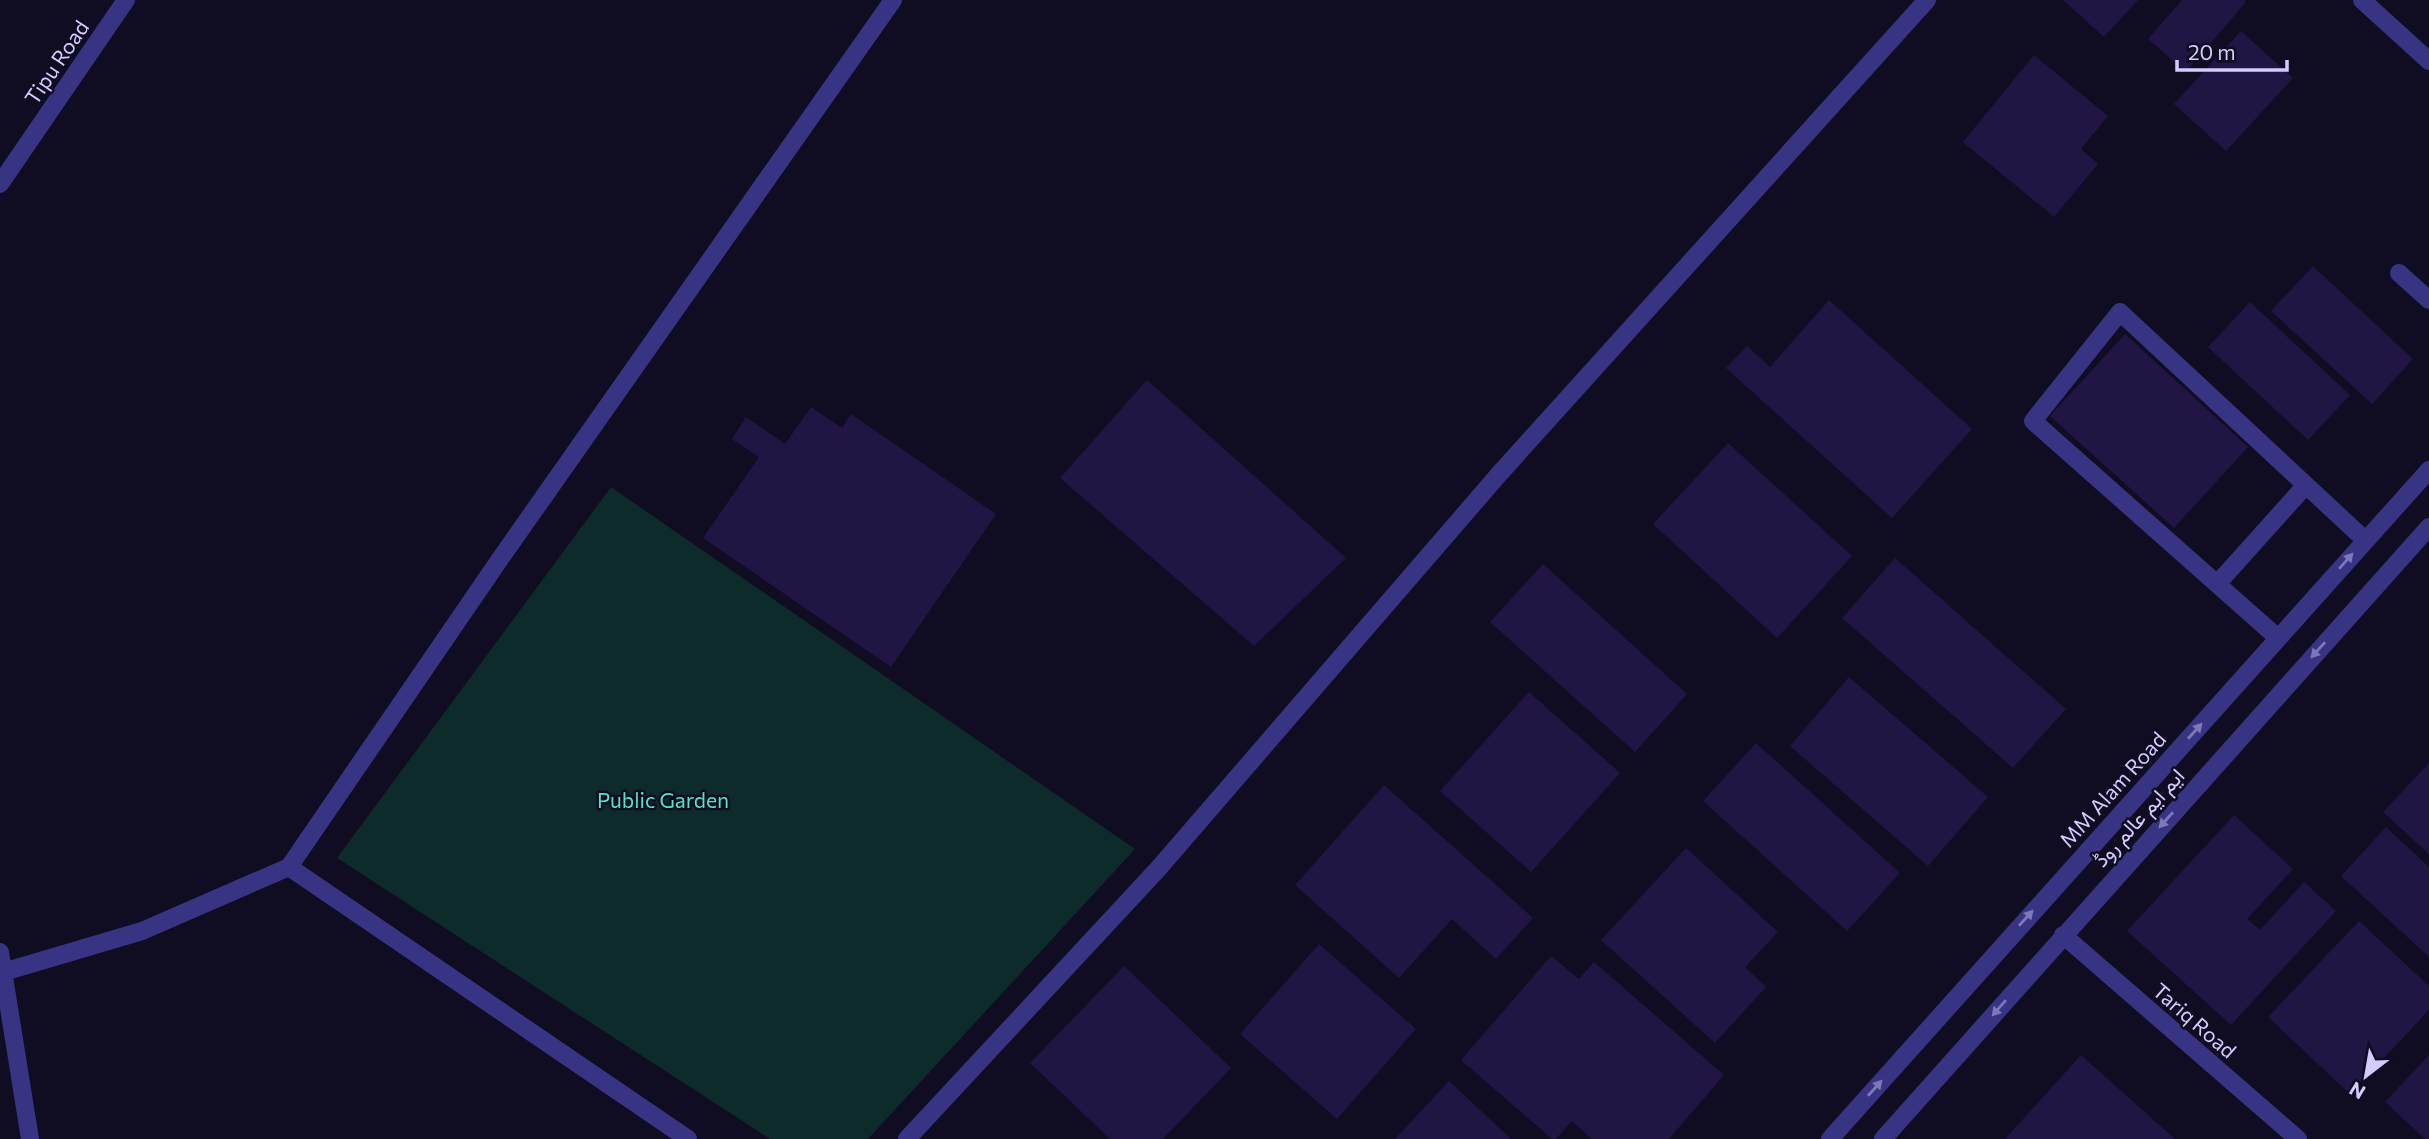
<svg xmlns="http://www.w3.org/2000/svg" width="2429" height="1139" font-family="Commissioner,Vazirmatn,sans-serif">
<rect width="100%" height="100%" fill="#100c21"/>
<path fill="#0e2b2b" d="M611,487L1135,849L868,1139H770L337,858Z"/>
<path fill="#211643" d="M2063,0H2138L2104,37Z
M2182,0H2244L2246,2L2186,72L2148,39Z
M2241,31L2293,78L2226,151L2174,104Z
M2034,55L2108,116L2081,149L2098,164L2054,217L1963,142Z
M2313,266L2413,359L2372,404L2271,311Z
M1829,300L1972,429L1892,518L1726,368L1747,346L1770,367Z
M2250,302L2350,395L2308,440L2208,347Z
M2125,334L2248,447L2174,528L2050,416Z
M1147,380L1346,558L1254,646L1060,478Z
M811,407L842,428L851,414L996,514L891,667L703,538L759,457L732,439L746,417L785,444Z
M1728,443L1852,556L1777,638L1653,524Z
M1895,558L2066,709L2013,768L1842,618Z
M1543,564L1687,694L1635,752L1490,622Z
M1849,677L1988,797L1928,866L1790,746Z
M1529,692L1620,773L1531,872L1440,791Z
M1756,743L1900,873L1847,931L1703,801Z
M2429,763V854L2383,812Z
M1384,785L1533,918L1496,959L1452,919L1399,978L1295,885Z
M2234,815L2293,869L2247,919L2260,930L2304,882L2336,911L2231,1025L2127,931Z
M2386,827L2429,867V957L2341,876Z
M1686,848L1778,932L1745,967L1766,987L1715,1043L1601,940Z
M2359,921L2429,986V1010L2350,1094L2268,1017Z
M1319,944L1416,1029L1337,1119L1240,1034Z
M1551,956L1579,979L1594,962L1724,1075L1669,1139H1592L1572,1121L1556,1139H1552L1461,1060Z
M1124,966L1231,1068L1163,1139H1110L1030,1063Z
M2081,1055L2175,1139H2005Z
M2429,1055V1139H2425L2385,1102Z
M1449,1081L1511,1139H1395Z"/>
<g fill="none" stroke-linecap="round" stroke-linejoin="round">
<path stroke="#393383" stroke-width="18" d="M2362,0L2429,61
M0,184L126,0
M2399,273L2429,300
M2218,583L2306,485
M2278,638L2033,421L2120,312L2365,540
M289,867L688,1139
M2063,935L2298,1139
M0,952L30,1139
M0,973L142,931L289,867L500,559L893,0
M907,1139L1158,869L1500,473L1927,0
M1830,1139L2429,470
M1883,1139L2429,527"/>
</g>
<defs><path id="oneway-solid" d="M-6-.8H1V-3.2L6.5 0L1 3.2V.8H-6Z" transform="scale(1.75)"/></defs>
<g fill="#7e78bb">
<use href="#oneway-solid" transform="translate(2346 561) rotate(-49)"/>
<use href="#oneway-solid" transform="translate(2318 650) rotate(132)"/>
<use href="#oneway-solid" transform="translate(2195 731) rotate(-48)"/>
<use href="#oneway-solid" transform="translate(2166 820) rotate(132)"/>
<use href="#oneway-solid" transform="translate(2026 918) rotate(-48)"/>
<use href="#oneway-solid" transform="translate(1999 1008) rotate(131)"/>
<use href="#oneway-solid" transform="translate(1875 1088) rotate(-48)"/>
</g>
<g text-anchor="middle" dominant-baseline="central" stroke-width="5" stroke-linejoin="round" paint-order="stroke">
<g font-size="21" fill="#d3ccff" stroke="#100c21">
<text transform="translate(56 62) rotate(-56)">Tipu Road</text>
<text transform="translate(2112 789) rotate(-48)">MM Alam Road</text>
<text transform="translate(2138 817) rotate(-48)">ایم ایم عالم روڈ</text>
<text transform="translate(2195 1020) rotate(41)">Tariq Road</text>
</g>
<g font-size="21" fill="#51e6c5" stroke="#100c21">
<text x="663" y="799">Public Garden</text>
</g>
</g>
<g transform="translate(2366 1076) rotate(211)" stroke="#100c21" stroke-width="5" paint-order="stroke">
<path d="M0-5L12 26L0 18L-12 26Z" fill="#d3ccff"/>
<text y="-10" font-size="19" font-weight="bold" text-anchor="middle" fill="#d3ccff">N</text>
</g>
<path d="M2177 60v10h110v-10" fill="none" stroke="#d3ccff" stroke-width="3.5"/>
<text x="2188" y="60" font-size="21" fill="#d3ccff" stroke="#100c21" stroke-width="5" paint-order="stroke">20 m</text>
</svg>
